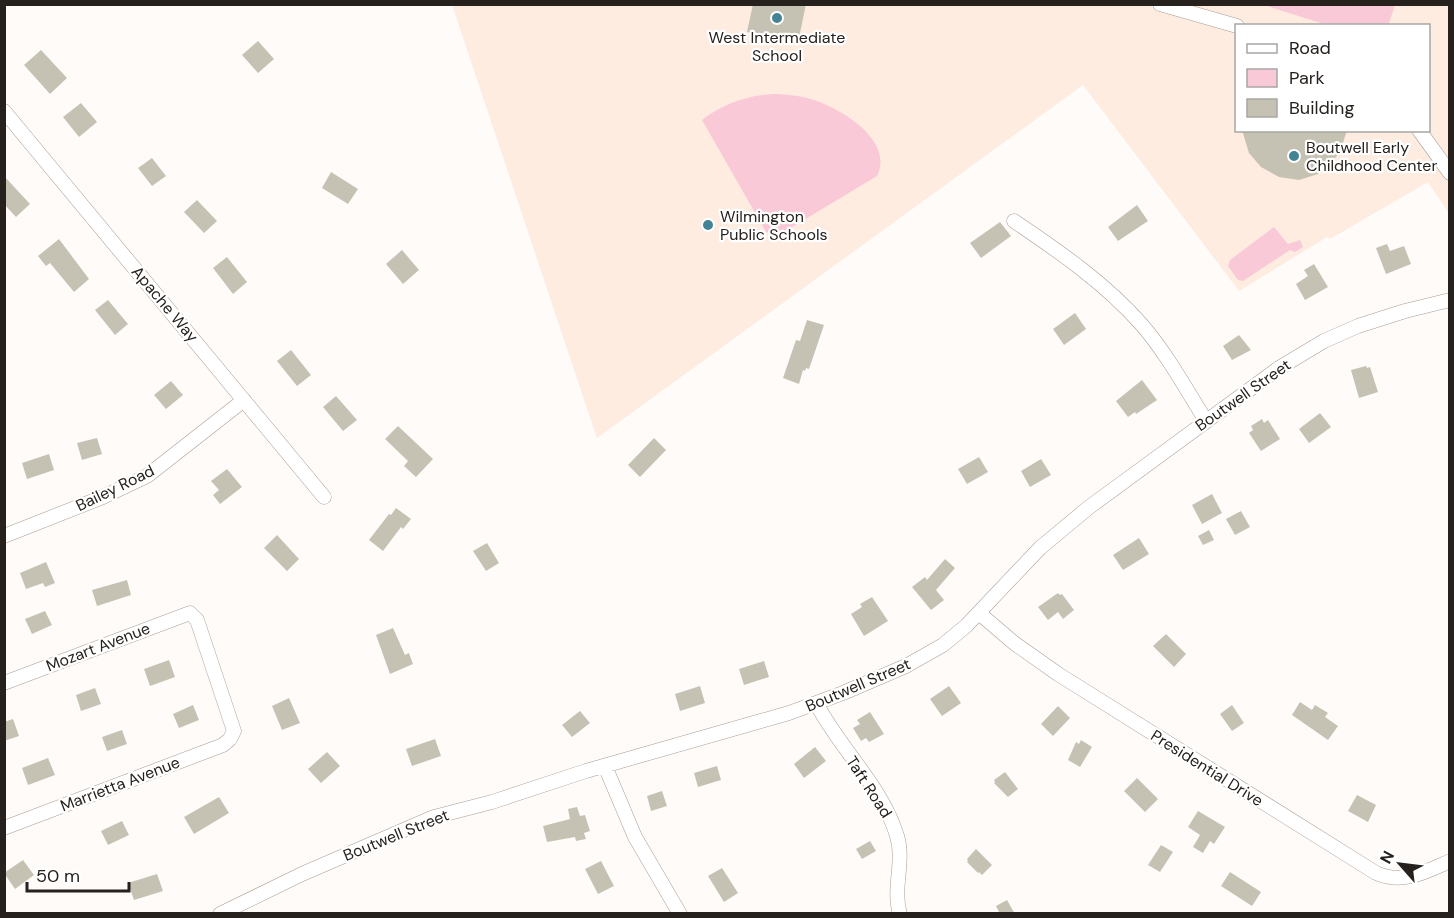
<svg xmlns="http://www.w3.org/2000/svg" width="1454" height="918" font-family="'DM Sans',sans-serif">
<rect width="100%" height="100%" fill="#fefbf9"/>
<path fill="#fdecdf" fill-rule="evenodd" d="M452,5H1449V214L1428,182L1330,239L1327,237L1239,291L1083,85L597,438ZM1236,26H1428V130H1236Z"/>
<path fill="#f9c9d8" d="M1264,5H1395L1388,26L1327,25Z
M772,94C787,94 803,96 817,101C845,111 894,142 877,176L779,235L766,232L702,120C723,104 746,96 772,94Z
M1274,227L1288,244L1300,240L1303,247L1295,252L1290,250L1243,281L1238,280L1228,266L1230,260Z"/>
<path fill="#c6c2b3" d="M753,4H806L798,43L747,32Z
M258,41L274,59L258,73L242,55Z
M41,50L67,78L50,94L24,65Z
M81,103L97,122L79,137L63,117Z
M1242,130H1347L1340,152L1327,168L1318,174L1299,180L1279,177L1261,167L1249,153Z
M152,158L166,176L152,186L138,168Z
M331,172L358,189L348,204L322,188Z
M4,176L30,204L16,217L4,204Z
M197,200L217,221L204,233L184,212Z
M1137,205L1148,221L1118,241L1108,227Z
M1000,222L1011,236L981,258L970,243Z
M59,239L89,279L74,292L50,263L46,266L38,256Z
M1387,244L1390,251L1404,246L1411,264L1386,274L1376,248Z
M402,250L419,270L403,284L386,264Z
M227,257L247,282L233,294L213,268Z
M1314,264L1328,287L1305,300L1296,284L1308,276L1304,270Z
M108,300L128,324L115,335L95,310Z
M1075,313L1086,329L1064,345L1053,329Z
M807,320L824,325L809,369L806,368L805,371L803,370L799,384L783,378L796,340L800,341Z
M1239,335L1251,350L1232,360L1223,346Z
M291,350L311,375L297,386L277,361Z
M1366,366L1367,368L1370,367L1378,392L1359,398L1351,370Z
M1142,380L1157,400L1136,414L1135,412L1128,417L1116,401Z
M171,381L183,395L166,409L154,395Z
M336,396L357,420L343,431L323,407Z
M1320,413L1331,427L1309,443L1299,429Z
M1262,419L1264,423L1268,420L1280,439L1261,451L1249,433L1253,430L1251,426Z
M398,426L433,459L416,477L404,466L408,461L385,439Z
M97,438L102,454L82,460L77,443Z
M654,438L666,450L640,477L628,465Z
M49,454L54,470L27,479L22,463Z
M979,457L988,472L967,484L958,469Z
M1041,459L1051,475L1030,487L1021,471Z
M227,469L242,487L220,504L213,495L219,490L211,481Z
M1212,494L1222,513L1202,524L1192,505Z
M396,508L411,519L403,529L401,527L383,551L369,540L389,514L391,515Z
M1241,511L1250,527L1235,535L1226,519Z
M1209,530L1214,540L1203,545L1198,536Z
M277,535L299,559L287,571L264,548Z
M1139,538L1149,554L1123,570L1113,555Z
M487,543L499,563L486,571L473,551Z
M945,559L955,568L936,590L944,600L931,610L912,587L925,577L927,580Z
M46,562L55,583L45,587L43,583L26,589L20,573Z
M127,580L131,595L97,606L92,590Z
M1058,593L1060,595L1062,594L1074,610L1063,619L1058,612L1048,620L1038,607Z
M872,597L888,621L864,636L851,614L862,607L860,604Z
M45,611L52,625L32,634L25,619Z
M393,628L405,655L409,653L413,664L390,674L376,635Z
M1166,634L1186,654L1174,667L1153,646Z
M169,660L175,677L150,686L144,669Z
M764,661L769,677L744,685L739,669Z
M700,686L705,703L680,711L675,694Z
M949,686L961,703L942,716L930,699Z
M95,688L101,704L81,711L76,695Z
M289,698L300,723L282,730L272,706Z
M1300,702L1312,710L1315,705L1328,713L1325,717L1338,726L1328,740L1292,715Z
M193,705L199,720L179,728L173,714Z
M1232,705L1244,723L1232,731L1220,714Z
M1058,706L1070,718L1053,736L1041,724Z
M580,711L590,723L572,737L562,725Z
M870,712L884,734L869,742L866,738L861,741L853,728L860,724L857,720Z
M13,719L19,736L4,741V722Z
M122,730L127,744L107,751L102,737Z
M435,739L441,756L412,766L406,749Z
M1081,740L1092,747L1080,767L1068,760L1076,742L1079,744Z
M815,747L826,761L804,778L794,764Z
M327,752L340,766L321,783L308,769Z
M48,758L55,775L28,785L22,768Z
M717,766L721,780L698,787L694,773Z
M1005,772L1018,789L1008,797L994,783L995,782L994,780Z
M1137,778L1158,799L1145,812L1124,791Z
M662,791L667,806L651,811L647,796Z
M1357,795L1376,805L1368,822L1348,811Z
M219,797L229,813L194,834L184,817Z
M577,807L580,816L585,815L590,831L584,833L586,839L576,841L575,837L547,842L543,826L570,819L568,809Z
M1198,811L1225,827L1214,844L1210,841L1203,853L1193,847L1200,835L1188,827Z
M122,821L129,835L108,845L101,831Z
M870,841L876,851L862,859L856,849Z
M1161,845L1173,852L1160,872L1148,865Z
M976,849L992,865L982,875L979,872L978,873L967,862L968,861L967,859Z
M23,860L34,875L15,889L4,873Z
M601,861L614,886L598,894L585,869Z
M722,868L738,893L724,902L708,876Z
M1230,872L1261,892L1252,906L1221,886Z
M157,874L163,891L134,900L128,883Z
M1007,900L1015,914H1000L996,906Z"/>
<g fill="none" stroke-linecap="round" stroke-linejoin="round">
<g stroke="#aa9d93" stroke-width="15">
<path id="minor" d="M1160,4L1237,26
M4,111L324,497
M1419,130L1450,173
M1014,221C1060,252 1106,284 1142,325C1167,354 1186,389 1206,421
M4,536L103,497L147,476L244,400
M979,613L1014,643L1058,674L1376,873C1402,885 1425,872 1450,861
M4,683L190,613L197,620L234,731L230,739L223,745L4,828
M816,703C840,749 882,786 897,836C905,862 892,888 900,914
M605,766L635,837L680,914
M220,914L302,874L434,817L492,802L586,771L789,713L843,693L906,666L943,645L966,626L1040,548L1088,508L1279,368L1324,341L1358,326L1405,311L1450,300"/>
</g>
<use href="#minor" stroke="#fff" stroke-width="14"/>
</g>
<g fill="#438396" stroke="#fff" stroke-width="2">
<circle cx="777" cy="18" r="6"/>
<circle cx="1294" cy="156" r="6"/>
<circle cx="708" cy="225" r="6"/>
</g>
<g text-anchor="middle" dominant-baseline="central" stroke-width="4.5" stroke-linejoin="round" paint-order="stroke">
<g font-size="16" fill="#26211d" stroke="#fff" text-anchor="start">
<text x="777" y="37" text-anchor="middle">West Intermediate<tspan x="777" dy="18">School</tspan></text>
<text x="1306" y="147">Boutwell Early<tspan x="1306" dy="18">Childhood Center</tspan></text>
<text x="720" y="216">Wilmington<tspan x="720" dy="18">Public Schools</tspan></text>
</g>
<g font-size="16" fill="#26211d" stroke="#fff">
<text transform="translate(165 304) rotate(50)">Apache Way</text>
<text transform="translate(1243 395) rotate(-35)">Boutwell Street</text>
<text transform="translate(115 488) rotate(-26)">Bailey Road</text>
<text transform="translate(98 647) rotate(-21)">Mozart Avenue</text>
<text transform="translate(858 685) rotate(-23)">Boutwell Street</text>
<text transform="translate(1207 768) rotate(32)">Presidential Drive</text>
<text transform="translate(120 784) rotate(-21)">Marrietta Avenue</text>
<text transform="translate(869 787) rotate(57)">Taft Road</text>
<text transform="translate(396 835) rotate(-22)">Boutwell Street</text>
</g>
</g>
<rect width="1454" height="918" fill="none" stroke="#26211d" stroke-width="12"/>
<rect x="1235" y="24" width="195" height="108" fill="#ffffff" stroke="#a8a6a5" stroke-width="1.5"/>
<rect x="1247" y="44" width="30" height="9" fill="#ffffff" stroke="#a8a6a5" stroke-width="1.5"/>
<text x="1289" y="54" font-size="18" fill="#26211d">Road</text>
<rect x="1247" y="69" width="30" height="18" fill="#f9c9d8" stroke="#a8a6a5" stroke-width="1.5"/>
<text x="1289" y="84" font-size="18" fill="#26211d">Park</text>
<rect x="1247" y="99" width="30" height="18" fill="#c6c2b3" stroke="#a8a6a5" stroke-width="1.5"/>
<text x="1289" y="114" font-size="18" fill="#26211d">Building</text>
<g transform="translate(1400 864) rotate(298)" stroke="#ffffff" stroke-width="4.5" paint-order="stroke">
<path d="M0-4.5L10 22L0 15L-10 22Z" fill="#26211d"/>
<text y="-9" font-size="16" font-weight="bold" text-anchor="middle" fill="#26211d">N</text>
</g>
<path d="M27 882v9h102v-9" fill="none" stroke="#26211d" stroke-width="3"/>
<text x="36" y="882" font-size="18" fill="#26211d" stroke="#ffffff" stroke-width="4.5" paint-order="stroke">50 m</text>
</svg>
